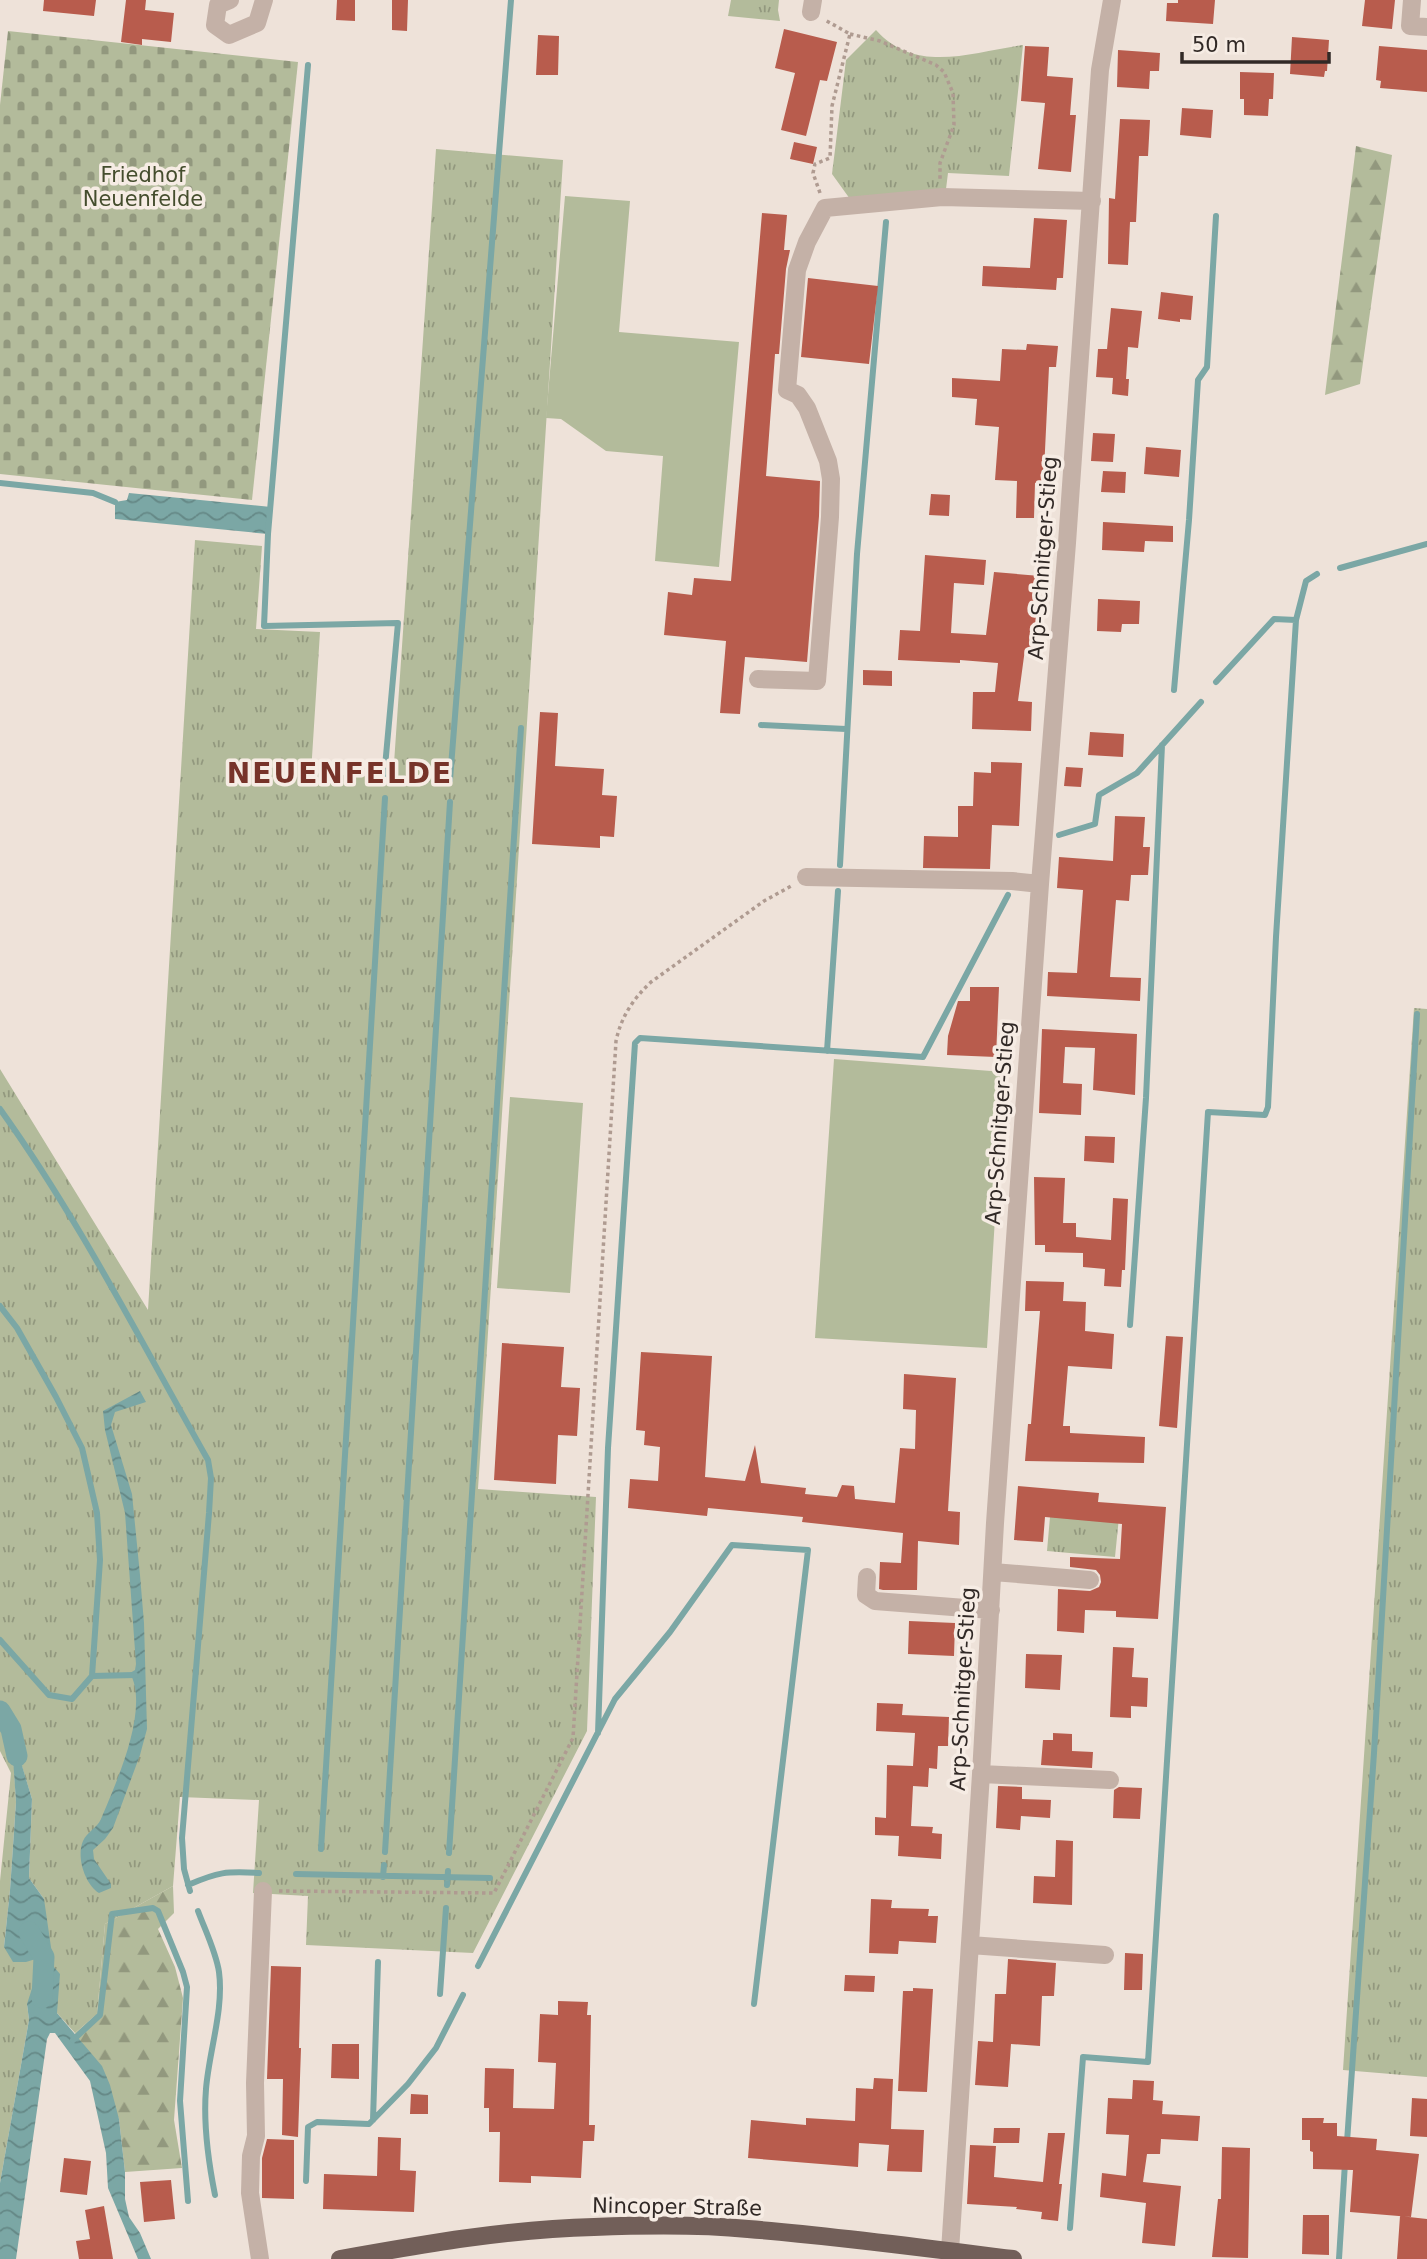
<svg xmlns="http://www.w3.org/2000/svg" width="1427" height="2259" font-family="'DejaVu Sans',sans-serif">
<defs>
<pattern id="grass-tufts" width="24" height="20" patternUnits="userSpaceOnUse" patternTransform="scale(1.75)"><rect width="24" height="20" fill="#b3bb9b"/><path d="M3 7l-1-3M5 7V3M7 7l1-3M15 17l-1-3M17 17v-4M19 17l1-3" fill="none" stroke="#92987e"/></pattern>
<pattern id="forest-firs" width="22" height="20" patternUnits="userSpaceOnUse" patternTransform="scale(1.75)"><rect width="22" height="20" fill="#b3bb9b"/><path d="M5 1l3.5 6h-7zM16 11l3.5 6h-7z" fill="#92987e"/></pattern>
<pattern id="cemetery-stones" width="16" height="16" patternUnits="userSpaceOnUse" patternTransform="scale(1.75)"><rect width="16" height="16" fill="#b3bb9b"/><path d="M2 7V4a2 2 0 0 1 4 0v3zM10 15v-3a2 2 0 0 1 4 0v3z" fill="#92987e"/></pattern>
<pattern id="water-waves" width="16" height="10" patternUnits="userSpaceOnUse" patternTransform="scale(1.75)"><rect width="16" height="10" fill="#7ba7a5"/><path d="M0 5q4-4 8 0t8 0" fill="none" stroke="#658886"/></pattern>
</defs>
<rect width="100%" height="100%" fill="#eee2d9"/>
<path fill="url(#grass-tufts)" fill-rule="evenodd" d="M731,0H779L778,10L780,21L728,16Z
M876,30C916,75 972,52 1023,45L1009,176L948,173L946,189L850,199L832,174L846,60Z
M436,149L563,160L478,1489L596,1497L587,1731L473,1953L306,1945L308,1896L253,1893L259,1800L180,1797L173,1886L105,1924L97,2014L75,2033L57,2013L27,2004L29,2020L0,2183V1881L11,1773L0,1751V1069L148,1310L195,540L262,546L256,629L320,632L311,773L393,778ZM12,1734L32,1799L29,1878L44,1899L4,1947L10,1890L16,1802Z
M1414,1008L1427,1009V2077L1343,2070Z
M1050,1517H1119L1115,1557L1047,1551Z"/>
<path fill="url(#forest-firs)" d="M1356,146L1392,155L1360,384L1325,395Z
M173,1886L174,1913L158,1929L175,1967L183,1998L174,2120L182,2168L125,2172L119,2119L75,2033L97,2014L105,1924Z"/>
<path fill="url(#cemetery-stones)" d="M8,31L298,62L252,500L0,474V105Z"/>
<path fill="#b3bb9b" d="M565,196L630,201L619,332L739,342L719,567L655,561L663,456L606,451L561,419L546,418Z
M834,1059L1004,1072L987,1348L815,1338Z
M510,1097L583,1103L570,1293L497,1288Z"/>
<path fill="url(#water-waves)" d="M129,493L271,507L268,534L115,519V502L127,500Z
M140,1391L146,1402L115,1412L111,1425L132,1494L140,1575L144,1623L147,1729L140,1755L113,1828L105,1839L93,1850L94,1859L111,1884V1888L99,1893C85,1884 76,1857 83,1841C87,1832 97,1828 101,1819C116,1783 150,1709 130,1673L135,1670L136,1664L125,1513L105,1430L103,1411Z
M11,1729L32,1799L29,1878L44,1899L52,1954L26,1962H13L4,1947L10,1890L16,1802Z
M54,1967L60,1974L57,2013L102,2066L110,2085L119,2119L125,2172V2199L129,2217L140,2233L151,2259H138L108,2188L106,2153L90,2081L55,2033H50L47,2039L16,2259H0V2183L29,2020L27,2004L37,1973Z"/>
<g fill="none" stroke-linecap="round" stroke-linejoin="round">
<path stroke="#7ba7a5" stroke-width="6" d="M308,65L268,534L264,626L398,623L384,778
M0,483L93,493L115,502
M1340,568L1427,544
M1216,682L1274,619L1296,620
M1174,690L1189,520L1198,380L1207,367L1216,216
M761,725L846,729
M450,780L511,0
M1059,835L1095,824L1099,795L1137,773L1201,702
M840,865L857,554L886,222
M827,1051L838,891
M0,1109C79,1219 141,1342 208,1460L211,1478L209,1513L182,1838L184,1869L190,1891
M0,1306L17,1328L56,1397L82,1448L97,1513L100,1560L92,1676L72,1699L49,1695L0,1640
M1130,1325L1146,1098L1162,745
M92,1676L135,1675
M598,1733L608,1448L635,1043L640,1038L923,1057L1008,895
M321,1849L385,798
M385,1852L450,802
M449,1853L521,728
M296,1874L490,1878
M383,1877L384,1865
M188,1885C218,1872 226,1871 259,1873
M447,1885L448,1871
M198,1911C205,1930 216,1952 219,1972C224,2010 209,2051 206,2089C203,2125 208,2160 215,2195
M478,1966L615,1699L670,1632L732,1545L808,1550L754,2004
M440,1994L446,1908
M73,2040L100,2015L112,1914L153,1908L158,1911L183,1972L187,1987L180,2101L188,2201
M373,2120L378,1962
M1347,2142L1374,1753L1417,1014
M306,2181L308,2127L317,2122L369,2124L408,2084L436,2048L463,1995
M1070,2228L1083,2057L1148,2062L1208,1112L1265,1115L1268,1107L1276,937L1296,620L1306,581L1317,574
M1339,2259L1345,2163"/>
<path stroke="#7ba7a5" stroke-width="21" d="M0,1711L11,1729L17,1756
M29,1932L44,1957L42,1998"/>
</g>
<path fill="#b85c4d" d="M44,0H96L94,16L43,11Z
M126,0H146L145,10L174,13L171,42L142,39V45L121,42Z
M337,0H355V21L336,20Z
M392,0H408L407,31L392,30Z
M1178,0H1215L1213,24L1166,21L1167,3H1178Z
M1365,0H1395L1392,29L1362,26Z
M784,29L837,42L827,81L820,80L806,136L781,130L795,73L775,68Z
M538,35L559,36L558,75H536Z
M1292,37L1329,40L1327,71H1325L1324,77L1290,74Z
M1025,46L1049,47L1047,76L1073,78L1070,115H1076L1071,172L1038,169L1045,103L1021,101Z
M1379,46L1427,50V92L1380,88L1381,81L1376,80Z
M1118,50L1160,53L1159,71H1150L1149,89L1117,87Z
M1240,72L1274,73L1273,99H1269L1268,116L1244,115V99H1240Z
M1182,108L1213,110L1211,138L1180,135Z
M1120,119L1150,120L1148,156H1139L1136,222H1130L1128,265L1108,264L1109,198L1115,199Z
M794,142L817,147L813,164L790,159Z
M762,213L787,215L784,250H790L786,269L779,354H775L766,476L820,481L819,516L807,662L745,657L740,714L720,713L726,641L664,635L668,592L692,595L694,578L731,581Z
M1034,218L1067,220L1063,278H1057L1056,290L982,286L983,266L1030,268Z
M808,278L878,286L869,364L801,357Z
M1161,292L1193,296L1191,320L1180,319V322L1158,319Z
M1111,308L1142,311L1138,348L1128,347L1126,379H1129L1128,396L1112,394L1113,378L1096,377L1098,349H1107Z
M1027,344L1058,346L1056,367H1049L1044,471L1042,470L1041,483H1035L1034,518H1016L1017,481L995,480L999,427L975,425L977,399L952,397V378L1000,381L1002,349L1026,350Z
M1093,433L1115,434L1113,462L1091,461Z
M1146,447L1181,450L1179,477L1144,474Z
M1103,471L1126,472L1125,493L1101,492Z
M931,494L950,495L949,516L929,515Z
M1103,522L1173,526V542L1145,541L1144,552L1102,550Z
M925,555L986,560L984,585L954,583L951,633L986,635L994,572L1040,576L1033,649H1025L1018,701L1032,702L1031,731L972,729L973,692H995L998,663L960,660V663L898,660L900,630L920,631Z
M1098,599L1140,601L1139,624H1122L1121,632L1097,631Z
M863,670L892,671V686L863,685Z
M540,712L558,713L555,766L604,769L602,795L617,796L614,837L600,836V848L532,844Z
M1090,732L1124,734L1123,757L1088,755Z
M991,762L1022,763L1019,826L992,825L990,869L923,868L924,836L958,837V806H973L974,772L991,773Z
M1066,767L1083,768L1081,787L1064,786Z
M1115,816L1145,817L1143,847H1150L1148,875H1131L1129,901L1116,900L1110,977L1141,978L1140,1001L1047,996L1048,972L1077,973L1083,890L1057,888L1059,857L1113,861Z
M970,987H999L996,1057L947,1055L948,1036L958,1001H970Z
M1042,1029L1137,1034L1135,1095L1093,1090L1095,1048L1065,1047L1063,1083L1082,1084L1081,1115L1039,1113Z
M1085,1136L1115,1137L1114,1163L1084,1161Z
M1034,1177L1065,1178L1063,1223H1076V1237L1111,1240L1113,1198L1128,1199L1125,1270H1122L1121,1287L1104,1286L1105,1269L1083,1267V1253L1045,1252V1245H1035Z
M1026,1281L1064,1282L1063,1301L1086,1302L1085,1331L1114,1334L1112,1369L1068,1366L1063,1426H1070V1433L1145,1437L1144,1463L1025,1461L1028,1424H1031L1040,1311H1025Z
M1166,1336L1183,1337L1177,1428L1159,1426Z
M502,1343L564,1347L561,1387L580,1388L577,1436L558,1435L556,1484L494,1480Z
M641,1352L712,1356L705,1477L745,1481L755,1445L761,1483L806,1488L805,1494L837,1497L842,1485L854,1486L855,1499L895,1503L900,1448L915,1449L916,1410L903,1409L904,1374L956,1378L948,1511L960,1512L959,1545L918,1541L917,1590H883L879,1589L880,1562L901,1563L903,1533L802,1522L803,1517L708,1508L707,1516L628,1508L630,1479L658,1481L660,1447L644,1445L645,1431L636,1430Z
M1018,1486L1099,1493L1098,1502L1166,1507L1158,1619L1116,1617V1611L1085,1610L1084,1633L1057,1631L1058,1589L1090,1591L1099,1587L1101,1582L1100,1575L1096,1570L1070,1567V1557L1120,1559L1122,1524L1045,1517L1043,1542L1014,1540Z
M909,1621L955,1623L954,1656L908,1654Z
M1113,1647L1134,1648L1132,1677L1148,1678L1147,1707L1131,1706V1718L1110,1717Z
M1026,1654L1062,1655L1060,1690L1025,1688Z
M877,1703L903,1704L902,1715L949,1717L948,1746H938L937,1769L929,1768L928,1787L913,1786L911,1826L933,1827L932,1833L942,1834L941,1859L898,1856L899,1836L875,1835V1817L886,1818L887,1765L913,1766L915,1733L876,1731Z
M1053,1733L1072,1734V1751L1093,1752L1092,1768L1041,1765L1043,1740H1053Z
M998,1786L1022,1787V1799L1051,1800L1050,1818L1021,1816L1020,1830L996,1828Z
M1119,1787L1142,1788L1140,1819L1113,1818L1114,1790Z
M1056,1840L1073,1841L1072,1905L1033,1903L1034,1876L1055,1877Z
M871,1899L892,1900L891,1908L929,1909L928,1916H938L936,1943L899,1941L898,1954L869,1953Z
M1125,1953L1143,1954L1142,1990H1124Z
M1008,1959L1056,1963L1054,1996H1042L1040,2046L1011,2044L1008,2087L975,2085L978,2041L993,2042L995,1994H1006Z
M271,1966L301,1967L299,2048H301L298,2137L282,2135L283,2079H267Z
M845,1975L875,1976L874,1992L844,1991Z
M913,1988L933,1989L927,2092L898,2091L903,1991H913Z
M558,2001L588,2002L587,2015H591L589,2125H595L594,2141H583L581,2178L531,2176V2183L499,2182L500,2132H489V2108H484L485,2068L514,2069L513,2108L554,2109L556,2063L538,2062L540,2014L558,2015Z
M332,2044H359V2079L331,2078Z
M874,2078L893,2079L891,2129L924,2130L922,2172L887,2171L889,2145L859,2143L858,2167L748,2158L751,2120L806,2125V2118L855,2121L856,2088L873,2089Z
M1133,2080L1154,2081L1153,2100L1163,2101L1162,2114L1200,2116L1198,2141L1161,2139L1160,2154H1147L1143,2182L1181,2186L1175,2246L1142,2243L1146,2203L1100,2197L1102,2173L1126,2176L1129,2135L1106,2134L1108,2098L1132,2099Z
M411,2094L428,2095V2114H410Z
M1412,2098L1427,2099V2137L1410,2136Z
M1302,2118H1324L1323,2123H1337V2136L1377,2139L1376,2150L1419,2154L1411,2217L1350,2212L1353,2170L1313,2169V2152L1310,2151V2140H1302Z
M994,2128H1020L1019,2143H993Z
M1048,2133H1065L1059,2184H1062L1058,2221L1041,2219L1042,2212L1016,2209L1017,2207L967,2204L970,2145L996,2146L994,2177L1043,2182Z
M378,2137L401,2138L400,2170L416,2171L414,2212L323,2209L324,2174L377,2176Z
M267,2139L294,2140V2199L262,2198V2158Z
M1222,2147L1250,2148L1248,2258L1212,2257L1218,2199H1221Z
M64,2158L91,2161L87,2195L60,2192Z
M171,2180L175,2219L144,2222L140,2182Z
M104,2206L113,2259H79L76,2241L90,2239L85,2210Z
M1303,2215H1329V2255L1302,2254Z
M1400,2216L1427,2219V2259H1397Z"/>
<g fill="none" stroke-linecap="round" stroke-linejoin="round">
<path stroke="#af9b91" stroke-width="3.5" stroke-dasharray="3.5 3.5" stroke-linecap="butt" d="M850,34L880,41L936,65L944,72L953,93L954,125L940,163V180
M820,193L813,173L815,164L830,158L832,106L850,34L825,20
M279,1891L494,1893L573,1738L616,1041C621,1017 633,999 651,982L764,901L793,885"/>
<path stroke="#c4b1a7" stroke-width="18" d="M230,0L218,5L215,25L229,35L257,23L264,0
M1412,0L1410,26L1427,27
M811,12L813,0
M758,679L817,681L830,517L831,479L828,461L807,408L798,395L787,390L797,270L807,242L825,208L942,197L1092,201
M806,877L1012,881L1040,884
M993,1572L1090,1580
M867,1577L866,1595L875,1601L991,1610
M981,1774L1110,1780
M970,1945L1105,1955
M950,2251L981,1774L995,1523L1040,884L1067,543L1100,70L1112,0
M260,2259L250,2193L251,2156L256,2136L255,2083L263,1891"/>
<path stroke="#725f59" stroke-width="18" d="M340,2259C424,2244 508,2229 594,2227C645,2225 697,2224 748,2229C837,2236 925,2248 1013,2259"/>
</g>
<g text-anchor="middle" dominant-baseline="central" stroke-width="7" stroke-linejoin="round" paint-order="stroke">
<g font-size="21" fill="#444d2d" stroke="#f6ece4">
<text x="143" y="175">Friedhof<tspan x="143" dy="24">Neuenfelde</tspan></text>
</g>
<g font-size="21" fill="#312926" stroke="#f6ece4">
<text transform="translate(1043 558) rotate(-86)">Arp-Schnitger-Stieg</text>
<text transform="translate(1000 1123) rotate(-86)">Arp-Schnitger-Stieg</text>
<text transform="translate(963 1689) rotate(-87)">Arp-Schnitger-Stieg</text>
<text transform="translate(677 2207) rotate(1)">Nincoper Straße</text>
</g>
<g font-size="28" font-weight="bold" letter-spacing="2" fill="#773329" stroke="#f6ece4">
<text x="340" y="773">NEUENFELDE</text>
</g>
</g>
<path d="M1182 52v10h147v-10" fill="none" stroke="#312926" stroke-width="3.5"/>
<text x="1192" y="52" font-size="21" fill="#312926" stroke="#f6ece4" stroke-width="5" paint-order="stroke">50 m</text>
</svg>
